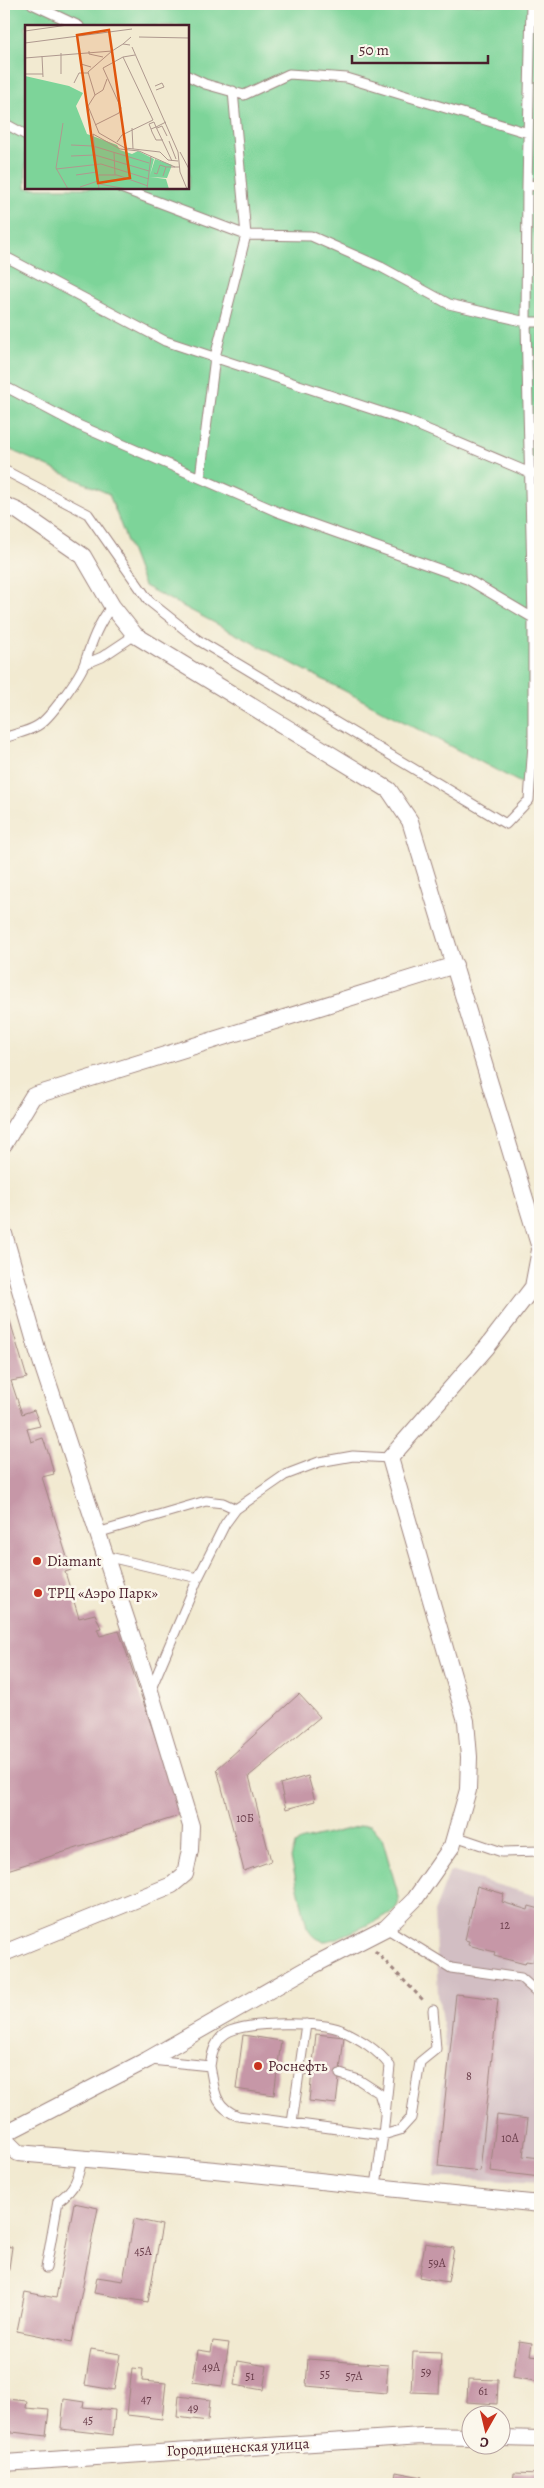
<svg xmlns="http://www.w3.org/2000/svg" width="544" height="2488" font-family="Alegreya,serif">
<rect width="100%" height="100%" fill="#fbf7ec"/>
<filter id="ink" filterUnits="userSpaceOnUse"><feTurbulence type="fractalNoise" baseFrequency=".02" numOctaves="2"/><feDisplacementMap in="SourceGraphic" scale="10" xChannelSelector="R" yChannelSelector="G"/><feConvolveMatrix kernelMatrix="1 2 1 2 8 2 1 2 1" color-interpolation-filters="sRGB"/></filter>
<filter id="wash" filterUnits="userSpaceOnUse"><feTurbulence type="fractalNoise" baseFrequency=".0096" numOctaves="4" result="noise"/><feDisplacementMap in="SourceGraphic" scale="20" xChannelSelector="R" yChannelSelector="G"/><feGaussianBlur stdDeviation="1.12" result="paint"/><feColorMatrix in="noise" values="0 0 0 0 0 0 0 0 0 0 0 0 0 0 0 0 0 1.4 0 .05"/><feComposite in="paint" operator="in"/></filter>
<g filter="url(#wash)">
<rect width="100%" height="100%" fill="#f2ead1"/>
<path fill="#d2bec3" d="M450,1871L540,1897V2183L434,2177L446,2050L438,1994L434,1912Z"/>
<path fill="#7dd499" stroke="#647a62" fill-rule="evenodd" d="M4,4H540V793L144,586L109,494L4,447ZM26,26H188V188H26Z
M364,1825H371L382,1838L399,1897C399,1901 398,1905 396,1908C391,1916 334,1941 325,1941C316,1940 312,1934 307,1927L291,1858L295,1845L300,1841Z"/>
<g id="blocks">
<path fill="#c697a7" d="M4,1301L27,1378L11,1381L22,1414L34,1410L40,1426L27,1429L31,1442L43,1438L49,1455L54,1474L42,1477L71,1570L65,1572L79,1618L95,1614L101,1628L97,1629L100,1636L119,1631L182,1815L4,1871Z
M299,1694L320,1717L249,1776L271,1861L244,1871L217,1769Z
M308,1776L315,1801L286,1809L280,1784Z
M477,1886L504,1894L502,1902L528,1910L529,1906L540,1909V1955L536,1954L533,1962L526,1961L525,1964L494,1956L495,1952L468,1945L469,1941L465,1940Z
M456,1994L498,1999L480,2171L438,2166Z
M316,2034L344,2037L336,2104L309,2101Z
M243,2035L281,2041L274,2095L236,2089Z
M497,2115L528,2119L523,2156L540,2158V2177L490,2171Z
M74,2203L98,2208L72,2342L17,2331L25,2292L56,2298Z
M134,2219L162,2225L148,2302L94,2293L97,2277L123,2281Z
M425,2243L454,2248L448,2282L419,2277Z
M4,2246L12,2247L6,2289H4Z
M213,2341L229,2343L222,2386L193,2382L198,2350L211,2352Z
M519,2341L532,2343L530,2355L540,2356V2382L513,2377Z
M91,2349L120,2354L114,2390L85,2385Z
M413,2352L441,2353L439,2393L411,2392Z
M308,2359L388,2365L386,2393L306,2386Z
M238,2361L267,2366L263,2390L234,2385Z
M132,2368L143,2369L142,2381L166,2383L162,2419L127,2415Z
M468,2379L498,2380L497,2404L467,2402Z
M179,2396L210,2400L208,2421L177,2417Z
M6,2399L27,2401L26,2408L49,2410L46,2436L4,2431Z
M64,2399L84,2402L83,2407L115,2410L113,2435L61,2429Z
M396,2472L422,2477L421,2484H394Z
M514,2473L540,2474V2484H513Z"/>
</g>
</g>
<g filter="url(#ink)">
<use href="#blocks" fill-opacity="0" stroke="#9e847e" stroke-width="1"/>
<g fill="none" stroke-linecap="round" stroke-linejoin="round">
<g stroke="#9e847e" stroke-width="11">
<path id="lane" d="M32,4L79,26
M188,76L205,84L244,95L289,74L347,78L528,133
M4,123L26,135
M527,186L540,185
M121,188L246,235L311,236L381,267L449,304L526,322H540
M4,256L165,341L405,420L530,473H540
M4,386L78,425L278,512L467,579L533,618H540
M4,470L88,514L149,601L198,640L506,824L529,800L533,744V618L526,322L527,186L531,4
M200,478L215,357L246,235L233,91
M85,664L102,657L135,635
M4,738C14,734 27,732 37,726C49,720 81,675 85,662C92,641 98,624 112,606
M97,1533L206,1501L223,1503L236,1509
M105,1556L198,1578
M150,1691L198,1578L225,1524L236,1509L285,1475L319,1462L353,1456L390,1458
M455,1836L502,1852L540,1851
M386,1928L451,1968L521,1978L540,1995
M151,2060L210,2066C215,2090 213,2106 238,2116L383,2135L376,2186
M210,2066C212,2052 216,2037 230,2031C252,2022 319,2021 341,2030C360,2039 377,2049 390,2066L383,2135L400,2130L411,2118L420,2062L436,2049L433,2010
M299,2069L312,2070
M340,2074L359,2080L379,2093L384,2109
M292,2123L306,2024
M46,2268L58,2201C75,2189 78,2179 82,2159"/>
</g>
<g stroke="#9e847e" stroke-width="18">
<path id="street" d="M4,505L18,511L83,556L112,606L135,635L389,790L410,821L540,1248
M4,1144L33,1096L455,965
M4,1234L38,1352L150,1691L191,1826L190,1850L185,1874L172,1885L4,1953
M4,2134L147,2060L312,1966L386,1928L415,1899L452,1846L468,1790L469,1757L466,1721L390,1458L487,1347L533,1287L540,1250
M4,2139L18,2153L215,2170L540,2204
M502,2438L540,2439
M4,2463L422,2436L472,2437"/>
</g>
<path stroke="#9e847e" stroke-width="3" stroke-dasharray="4 4" stroke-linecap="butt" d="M375,1951L425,2002"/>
<use href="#lane" stroke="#fff" stroke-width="9"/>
<use href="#street" stroke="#fff" stroke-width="16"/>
</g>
</g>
<g fill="#c8321e" stroke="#fbf7ec" stroke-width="2">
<circle cx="37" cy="1561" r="5"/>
<circle cx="38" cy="1593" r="5"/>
<circle cx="258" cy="2066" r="5"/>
</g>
<g text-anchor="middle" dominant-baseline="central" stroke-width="5" stroke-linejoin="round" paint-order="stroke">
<g font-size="12" fill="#693d4a">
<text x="245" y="1818">10Б</text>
<text x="505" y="1925">12</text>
<text x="469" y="2076">8</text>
<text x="510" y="2138">10А</text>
<text x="143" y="2251">45А</text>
<text x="437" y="2263">59А</text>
<text x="211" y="2367">49А</text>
<text x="426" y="2372">59</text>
<text x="325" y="2374">55</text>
<text x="250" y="2376">51</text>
<text x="354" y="2376">57А</text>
<text x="483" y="2391">61</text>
<text x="146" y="2399">47</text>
<text x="193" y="2408">49</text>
<text x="88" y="2420">45</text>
</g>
<g font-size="15" fill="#4a1f2b" stroke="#fbf7ec" text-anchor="start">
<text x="47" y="1561">Diamant</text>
<text x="48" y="1593">ТРЦ «Аэро Парк»</text>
<text x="268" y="2066">Роснефть</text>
</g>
<g font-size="15" fill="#4a1f2b" stroke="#fbf7ec">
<text transform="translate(238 2447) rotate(-3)">Городищенская улица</text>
</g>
</g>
<g transform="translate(25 25)">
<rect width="164" height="164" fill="#f2ead1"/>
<path d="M0,51L44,61L58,68L51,81L62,109L92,120L95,125L107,129L113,126L129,134L125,150L130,134L147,140L142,153L125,152L141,154L144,164H0Z" fill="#7dd499"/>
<path fill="none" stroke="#af998f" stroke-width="1" d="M0,6L43,0M114,12L164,13M0,18L107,4M105,20L98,19L106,12M107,22L153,127L155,147L162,164M64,26V29L78,32M17,31L18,52M55,32L56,39L66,42M0,33L87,26L98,19M0,49H18M36,49V28M82,54L78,65L70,70L63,81L74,108L100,123L135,127L143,135L153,136M49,58L54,48H63M130,61L137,58L139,62L131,65M70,70L63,47L87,26M141,97L131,102L147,136M38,98L31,143L43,164M70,100L94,88L96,83L78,43L98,32L110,30M107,103L108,124M132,103L137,101L142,111M126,104L131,102L129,97L124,99L126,104L127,107L131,115H138M144,116L151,134M92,117L97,110L128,95L98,32M46,120L68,121L124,138M89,127L90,150M155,127L164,144M46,131L70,130L124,146M31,144L76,139L124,154M129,148L132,149L135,140L141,142M51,150L72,147M72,150H92L123,161M138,151L141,142H154M74,159L102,164M55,162L73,156M74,164L68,109L95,124L114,126L150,142M122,164L126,131"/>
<path fill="#e0560e" fill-opacity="0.15" stroke="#e0560e" stroke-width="2.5" d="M84,5L105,153L73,158L52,10Z"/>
<rect width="164" height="164" fill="none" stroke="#4a1f2b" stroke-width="2.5"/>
</g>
<rect width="544" height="2488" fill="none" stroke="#fbf7ec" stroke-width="20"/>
<g transform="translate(486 2430) rotate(188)"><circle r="24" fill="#fbf7ec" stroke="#b4a19f"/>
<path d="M0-4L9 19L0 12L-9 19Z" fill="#c8321e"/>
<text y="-8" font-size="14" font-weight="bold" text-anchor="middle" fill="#4a1f2b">С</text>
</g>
<path d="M352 55v8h136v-8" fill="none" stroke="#4a1f2b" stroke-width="2.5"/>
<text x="359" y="55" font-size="15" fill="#4a1f2b" stroke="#fbf7ec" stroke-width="4" paint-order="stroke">50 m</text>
</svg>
